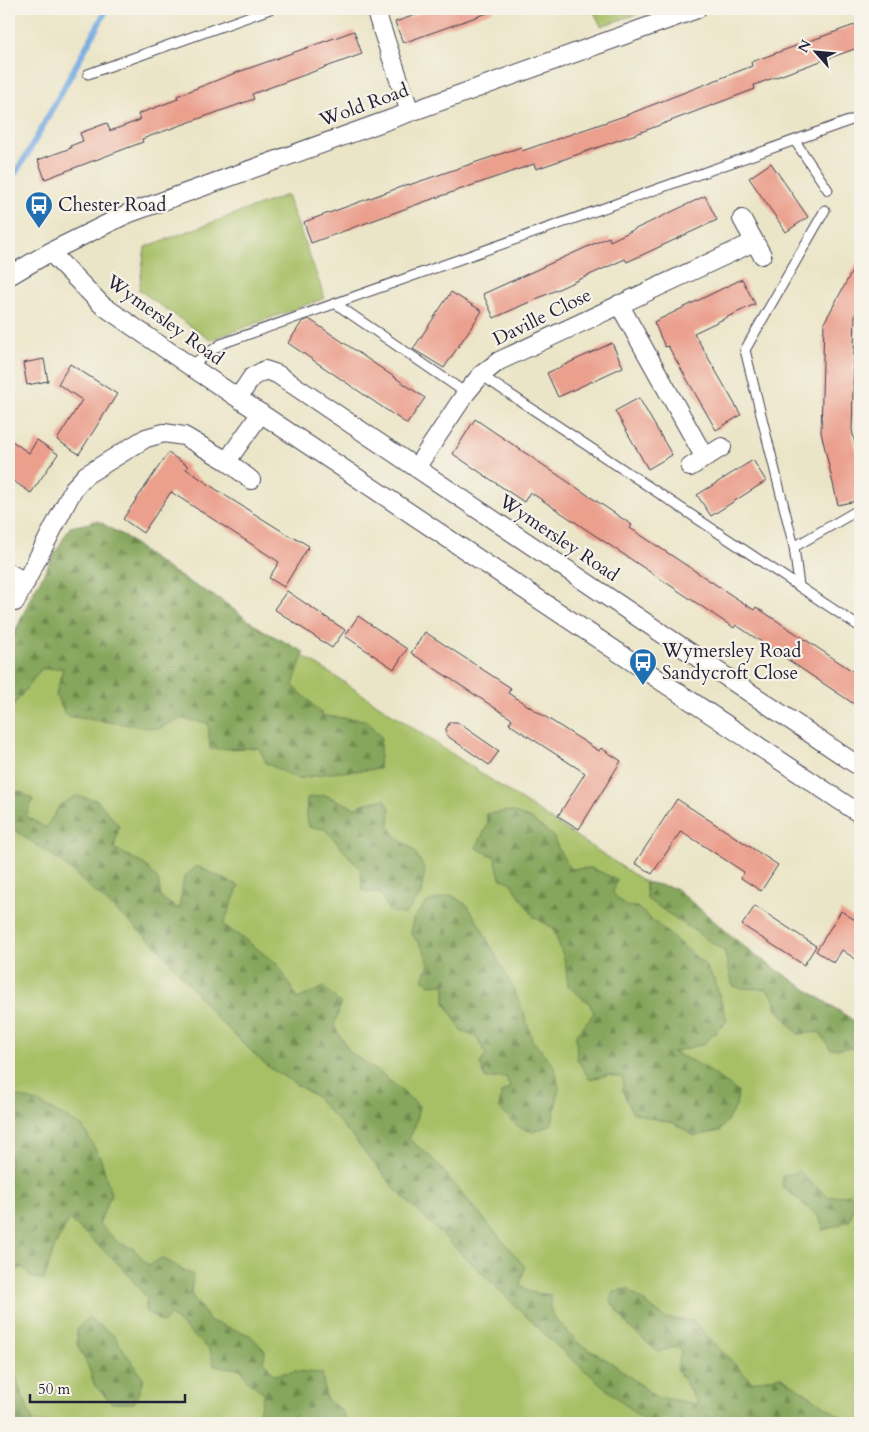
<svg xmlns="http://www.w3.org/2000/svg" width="869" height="1432" font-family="Cardo,serif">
<defs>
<pattern id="forest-firs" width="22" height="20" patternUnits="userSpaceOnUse" patternTransform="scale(1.25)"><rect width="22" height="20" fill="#85a65b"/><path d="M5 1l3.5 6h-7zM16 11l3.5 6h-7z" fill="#6c874c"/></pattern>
</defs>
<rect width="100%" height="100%" fill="#f7f3e8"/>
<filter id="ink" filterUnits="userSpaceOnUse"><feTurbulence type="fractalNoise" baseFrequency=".02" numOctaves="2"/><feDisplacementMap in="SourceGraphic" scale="10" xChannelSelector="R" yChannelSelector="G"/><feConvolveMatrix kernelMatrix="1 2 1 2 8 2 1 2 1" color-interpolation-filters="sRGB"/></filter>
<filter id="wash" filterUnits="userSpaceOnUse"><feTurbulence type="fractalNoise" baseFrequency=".0096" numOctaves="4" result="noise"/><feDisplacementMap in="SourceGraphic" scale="20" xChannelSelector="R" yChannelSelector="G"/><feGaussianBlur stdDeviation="1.12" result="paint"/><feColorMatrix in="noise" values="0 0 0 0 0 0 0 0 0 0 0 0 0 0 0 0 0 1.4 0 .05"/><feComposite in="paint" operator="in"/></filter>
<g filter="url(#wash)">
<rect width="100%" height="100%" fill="#ebe5c8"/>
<path fill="#a7c066" stroke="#647150" d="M604,9H641L640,12L635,15L601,26L594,12Z
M287,195L325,298L210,340L139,290L145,247Z
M93,520L359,692L860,1025V1423H9V644L27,607L45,615Z"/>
<path fill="url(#forest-firs)" stroke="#54644b" d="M98,521L126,537L165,569L221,600L260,629L304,652L293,685L324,716L366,720L381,737L379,769L329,773L298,779L266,763L259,748L210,749L208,723L180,719L158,729L66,716L56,695L63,668L41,669L16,702L9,708V648L32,594L70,527Z
M19,791L33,799L26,816L46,828L60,805L76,796L97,800L119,826L114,848L145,865L158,880L161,898L179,909L184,877L197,866L239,886L223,925L247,941L278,965L298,999L324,987L341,1004L334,1026L350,1052L382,1074L419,1106L415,1126L409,1139L433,1159L525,1267L520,1284L529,1292L551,1295L550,1308L555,1318L578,1343L612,1363L656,1397L698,1404L677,1369L681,1350L674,1347L658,1352L631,1329L610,1300L613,1291L628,1289L665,1318L693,1321L752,1382L780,1376L847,1421V1423H646L558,1347L396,1190L352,1136L315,1096L268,1067L216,1017L160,949L60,861L9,826V795Z
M325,795L355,808L363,804L385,799L390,809L389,826L396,837L413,849L425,869L421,894L405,915L389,911L380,894L362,890L361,870L325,829L309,827L306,813L307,798Z
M510,811L531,819L553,836L559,850L570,869L592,868L617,880L613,893L626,906L637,907L704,964L715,981L727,1021L704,1044L673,1052L704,1067L738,1092L736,1107L720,1131L694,1136L674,1123L649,1118L632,1112L623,1092V1078L608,1075L589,1079L577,1059L576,1035L594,1013L589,1003L568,986L565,961L553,928L534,917L510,882L500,878L495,857L476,848L488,824L486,814Z
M645,882L675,888L753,954L860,1025V1050L852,1048L830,1049L820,1032L798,1034L777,1009L772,995L766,989L740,988L733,986L724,951L647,899Z
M452,895L468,906L480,926L512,986L524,1013L532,1040L555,1067L559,1089L552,1124L534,1132L518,1127L499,1108L501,1093L510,1088L506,1077L486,1079L480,1064L486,1054L477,1038L462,1031L445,1003V984L430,985L423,979L429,964L423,949L411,933L413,919L427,902Z
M9,1094L38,1102L83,1127L101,1159L111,1194L99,1224L119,1243L134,1249L148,1265L162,1258L193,1275L191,1294L210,1321L250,1335L265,1351L264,1361L274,1375L295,1371L322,1373L326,1399L343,1412L345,1423H289L282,1419L278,1423H271L258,1416L264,1393L248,1381L241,1369L214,1366L210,1350L170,1315L163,1323L145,1311L147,1298L121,1266L69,1219L55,1246L44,1280L32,1278L23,1267L12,1272L9,1284Z
M799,1171L816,1187L829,1197L850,1194L857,1200L849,1221L824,1230L819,1217L782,1186L783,1176Z
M88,1317L114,1336L144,1379L134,1403H112L95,1386L88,1366L77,1344V1330Z
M9,1360L33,1422V1423H9Z"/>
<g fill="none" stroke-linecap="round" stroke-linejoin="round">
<path stroke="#73aae2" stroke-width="6" d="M9,183L28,153L107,9"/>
</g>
<g id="blocks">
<path fill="#eb9f8d" d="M433,9H492L493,11L403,43L395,22Z
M860,23V47L754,85L755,89L636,134L536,169L534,164L421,203L311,243L304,222L409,184V185L521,147L522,151L624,116L752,66L751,62Z
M354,31L362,54L252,94L254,99L142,139L143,142L45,179L38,160L71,148L70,146L83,141L80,133L107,123L110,131L140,120L138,114L178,99L177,96L230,75Z
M771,163L808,217L786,232L749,178Z
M705,196L717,220L627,262L625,259L494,318L483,294L609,237L610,241Z
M860,257V317L855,314L852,430L860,466V500L838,505L821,432L824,323Z
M742,279L755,304L694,333L741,415L716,430L668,346L665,347L654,322Z
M451,292L482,311L444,368L413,349Z
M309,319L425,398L407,424L288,343L302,322Z
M612,343L623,367L558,397L547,373Z
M44,359L48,381L27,385L23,363Z
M70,364L117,394L79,454L57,440L82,400L58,384Z
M639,398L672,455L648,469L615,411Z
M475,419L632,525L630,528L754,610L756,607L860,676V708L736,625L734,628L530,492L524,502L453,454Z
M9,439L29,453L37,440L58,454L31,493L9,478Z
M168,453L188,466L186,469L226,496L293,538L294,537L309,546L284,587L269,578L279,562L171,492L143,533L123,519Z
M753,460L766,481L711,516L697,495Z
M287,591L345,630L332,648L274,609Z
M358,616L407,649L394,669L345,636Z
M425,632L511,688L508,693L599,751L601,748L621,761L579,829L558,816L585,773L509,724L512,719L411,653Z
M450,722H457L499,751L489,765L446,735V729Z
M677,799L778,865L761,891L741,878L744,872L681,831L652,874L635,863Z
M755,906L816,946L804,965L742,925Z
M841,911L860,923V962L842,950L834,963L816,951Z"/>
</g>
</g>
<g filter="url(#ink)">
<use href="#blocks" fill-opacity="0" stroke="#403f50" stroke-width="1"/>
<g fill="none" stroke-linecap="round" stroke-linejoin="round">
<g stroke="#403f50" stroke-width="11">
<path id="lane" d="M88,74L270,9
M795,141L828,190
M336,304L466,393
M190,366L221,344L860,117
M481,375L860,627
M794,547L860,509
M799,586L794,547L745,350L825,210"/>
</g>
<g stroke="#403f50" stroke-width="20">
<path id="street" d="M375,9L410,112
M742,219L762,255
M50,252L102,305L190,366L860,814
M9,276L50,252L127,214L697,9
M619,304L705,458
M238,398L252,377L265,370L277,374L860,767
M227,461L261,413
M690,467L722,447
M416,468L466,393L481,375L499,361L754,242
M9,573L26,582
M15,602L74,488L86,475L146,438L164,433L184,436L227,461L251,480"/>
</g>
<use href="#lane" stroke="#fff" stroke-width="9"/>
<use href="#street" stroke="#fff" stroke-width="18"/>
</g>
</g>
<defs>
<g id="bus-pin" transform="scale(1.4375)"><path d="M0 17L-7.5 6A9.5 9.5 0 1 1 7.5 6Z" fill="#1f6fb2" stroke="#f7f3e8"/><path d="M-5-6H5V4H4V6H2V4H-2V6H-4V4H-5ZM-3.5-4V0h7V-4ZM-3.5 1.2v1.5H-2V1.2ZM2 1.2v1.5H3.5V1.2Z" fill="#fff"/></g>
</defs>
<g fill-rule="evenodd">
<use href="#bus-pin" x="39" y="205"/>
<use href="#bus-pin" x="643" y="662"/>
</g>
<g text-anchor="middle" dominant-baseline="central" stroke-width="4.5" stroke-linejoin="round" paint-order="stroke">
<g font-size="19" fill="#22223b" stroke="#f7f3e8">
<text transform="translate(364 105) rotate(-20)">Wold Road</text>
<text transform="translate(542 317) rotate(-26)">Daville Close</text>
<text transform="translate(165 320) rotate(36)">Wymersley Road</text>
<text transform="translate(559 538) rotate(34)">Wymersley Road</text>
</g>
<g font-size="19" fill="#22223b" stroke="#f7f3e8" text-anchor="start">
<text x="58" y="205">Chester Road</text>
<text x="662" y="651">Wymersley Road<tspan x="662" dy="22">Sandycroft Close</tspan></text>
</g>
</g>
<rect width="869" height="1432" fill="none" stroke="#f7f3e8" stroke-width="30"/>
<g transform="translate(816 52) rotate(297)" stroke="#f7f3e8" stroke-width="4" paint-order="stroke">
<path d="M0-4L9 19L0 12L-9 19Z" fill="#22223b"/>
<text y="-8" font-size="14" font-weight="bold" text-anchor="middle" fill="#22223b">N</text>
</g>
<path d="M30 1394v8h155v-8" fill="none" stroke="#22223b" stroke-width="2.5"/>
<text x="38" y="1394" font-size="15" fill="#22223b" stroke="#f7f3e8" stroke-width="4" paint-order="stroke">50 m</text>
</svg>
